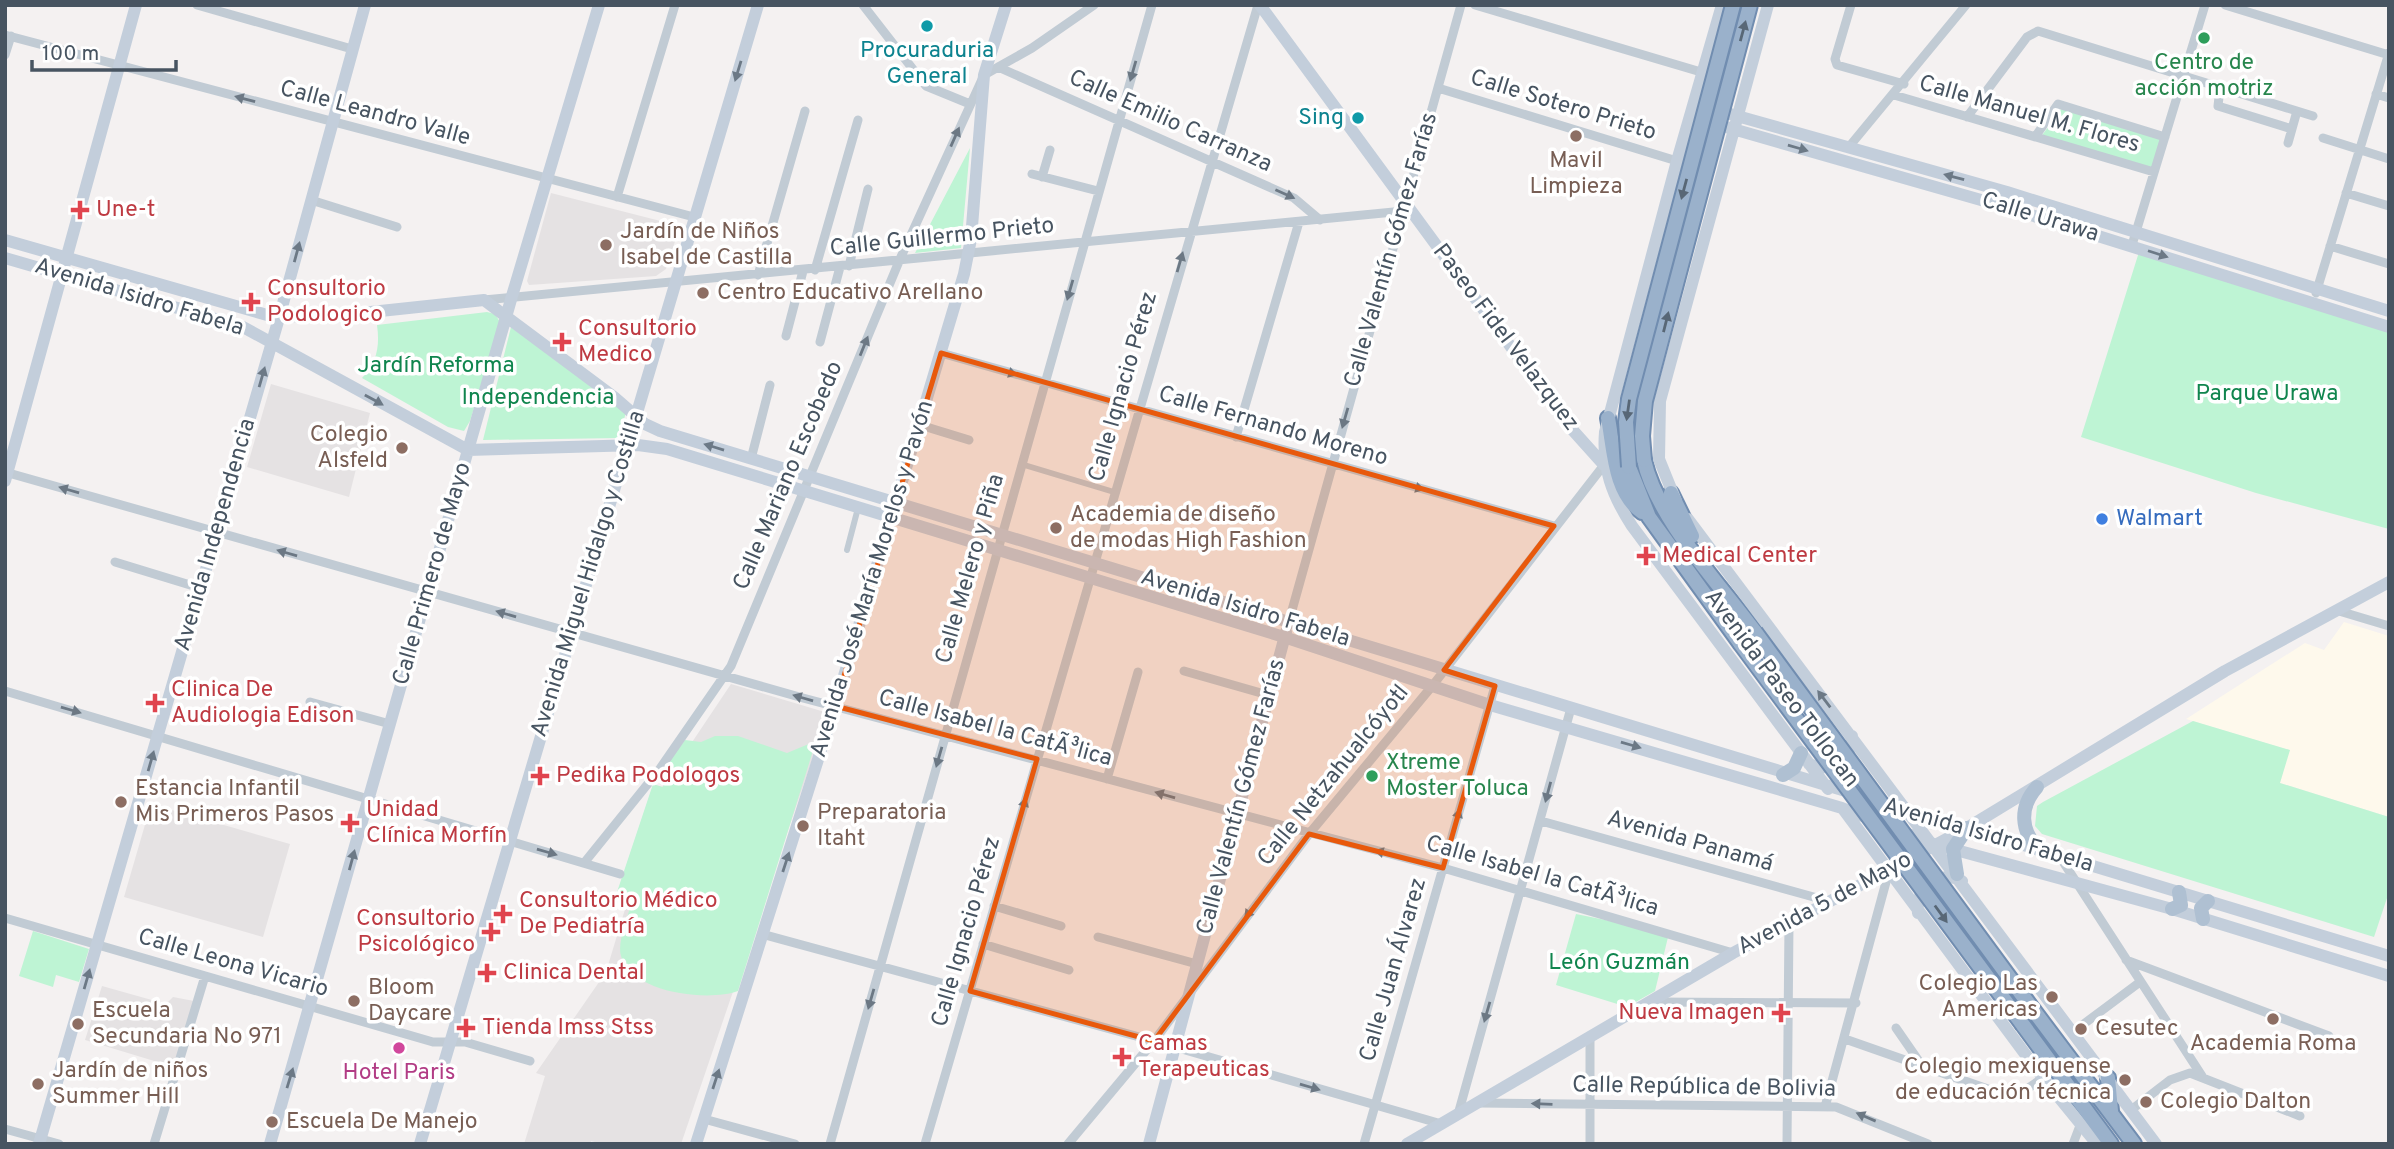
<svg xmlns="http://www.w3.org/2000/svg" width="2394" height="1149" font-family="Overpass,sans-serif">
<rect width="100%" height="100%" fill="#f4f1f1"/>
<path fill="#fef9ec" d="M2344,622L2389,636V817L2280,783L2289,750L2186,719L2305,643L2324,650Z"/>
<path fill="#e5e2e3" d="M551,193L680,226L666,269L656,276L529,285L527,281Z
M271,384L370,413L349,497L247,467Z
M731,684L828,713L681,1144H602L591,1141L590,1144H524L545,1076L536,1073L606,972L662,787Z
M151,804L290,844L263,937L124,897Z
M102,986L166,1004L173,997L194,1001L174,1067L85,1040Z"/>
<path fill="#bef4d4" d="M2065,104L2165,137L2154,172L2040,138Z
M970,148L961,248L915,253Z
M2139,252L2389,329V529L2256,493L2081,437Z
M487,312L495,314L500,322L470,421L464,431L448,427L362,378C377,363 380,346 377,325Z
M511,327L626,412L619,438L483,440Z
M2193,721L2290,750L2280,783L2389,817V892L2374,937L2042,834L2035,826L2037,806L2043,802Z
M715,736H738L787,753L816,741L738,991C708,1002 631,993 621,956C617,943 627,920 630,907L614,901L653,784L663,787L669,761L685,740L701,742Z
M1576,914L1669,933L1655,991L1627,1007L1556,985Z
M33,931L89,949L79,982L56,975L53,987L19,976Z"/>
<g fill="none" stroke-linecap="round" stroke-linejoin="round">
<g stroke="#718db0" stroke-width="18">
<path id="trunk" d="M1608,418C1614,449 1614,493 1642,512
M1644,460C1657,519 1719,583 1755,632
M1629,467L1649,517L1740,643
M1671,493L1692,536
M2034,1011L2134,1144
M2023,1025L2111,1144
M2108,1078L2111,1111"/>
</g>
<path stroke="#c1cbd4" stroke-width="6" d="M1021,464L1114,492
M847,550L858,508"/>
<path stroke="#c1cbd4" stroke-width="9" d="M197,5L352,49
M863,5L926,86L970,104
M1475,5L1701,72
M1851,5L1835,59L1837,65L1904,84
M2225,5L2389,55
M5,35L694,217
M5,55L11,36
M998,67L1294,198L1320,220
M1438,88L1677,161
M2220,88L2218,106L2292,129
M2376,94L2389,98
M1894,95L2154,172
M1967,117L2027,37L2038,31L2313,116
M2035,137L2058,104L2165,137
M2323,138L2389,159
M2288,143L2297,111
M1848,148L1966,5
M1032,174L1098,191
M1042,177L1050,150
M2346,193L2389,206
M617,197L675,5
M311,200L397,227
M2132,245L2205,5
M2330,246L2389,264
M849,266L868,189
M815,270L858,120
M758,275L805,111
M2316,293L2389,53
M484,300L1404,211
M786,336L803,271
M820,342L840,267
M941,353L1554,526
M920,425L969,440
M1236,437L1299,222
M751,459L770,385
M5,472L803,698L1443,868L1733,953
M115,562L200,588
M2339,611L2389,626
M1289,621L1461,5
M1184,671L1268,695
M5,691L620,874
M310,702L390,724
M1107,779L1138,672
M1541,821L1828,901
M2060,857L2202,1076
M584,863L659,770L731,666L900,259L984,75L1032,48L1094,5
M994,906L1061,926
M5,918L433,1042H465L530,1061
M762,934L1154,1041L1438,1123
M1098,937L1197,964
M983,944L1069,970
M2126,960L2329,1036
M1653,1002L1856,1003
M1896,1028L1923,1067
M2073,1032L2140,982
M1590,1036V1144
M1845,1039L2005,1095L2021,1093L2043,1078
M1479,1103L1836,1107L1928,1144
M1825,1107L1889,871
M2131,1110L2170,1080L2190,1073L2300,1116
M1459,1111L1571,708
M704,1119L795,1144
M5,1129L59,1144
M154,1144L205,976
M830,1144L1152,5
M925,1144L1258,5
M1068,1144L1154,1041L1309,834L1433,685L1604,465
M1364,1144L1495,686
M1787,1144L1789,923
M2073,1144L2081,1123"/>
<path stroke="#c3cedb" stroke-width="12" d="M1260,5L1569,426L1604,465
M1722,5L1677,161L1605,432C1602,468 1612,495 1632,526L1828,789
M1698,105L2007,192L2389,311
M1726,127L2002,206L2389,327
M5,240L274,317L352,314L484,300L614,397L645,424L660,431L2389,956
M5,258L243,327L468,450L638,445L667,449L1284,637L1490,705L1842,808L1934,844L2172,909L2389,976
M5,481L136,5
M1676,501L1659,459L1660,401L1768,5
M1688,519L2156,1144
M1809,764C1832,774 1851,759 1852,736
M1843,809L2043,1078L2097,1144
M1918,913C1915,888 1938,869 1962,881
M39,1144L279,318L365,5
M270,1144L512,296L599,5
M420,1144L758,5
M696,1144L835,706L964,274L971,239L984,75L1006,5
M1149,1144L1286,632
M1407,1144L1733,953L1967,828L2225,671L2389,582"/>
<path stroke="#afc0d2" stroke-width="14" d="M1783,775L1794,768L1801,753
M2037,787C2019,807 2020,832 2040,850
M1957,874L1953,849L1967,828
M2172,909L2181,905L2179,892
M2203,919L2201,908L2208,901"/>
<use href="#trunk" stroke="#9ab1cb" stroke-width="14"/>
<g stroke="#718db0" stroke-width="18" stroke-linecap="butt">
<path id="trunk-bridge" d="M1644,460L1642,436L1645,401L1750,5
M1629,467L1626,422L1629,399L1733,5
M1755,632L2034,1011
M1740,643L2023,1025"/>
</g>
<use href="#trunk-bridge" stroke="#9ab1cb" stroke-width="14"/>
</g>
<defs><path id="oneway-solid" d="M-6-.8H1V-3.2L6.5 0L1 3.2V.8H-6Z" transform="scale(1.75)"/></defs>
<g fill="#586776">
<use href="#oneway-solid" transform="translate(1743 31) rotate(-75)"/>
<use href="#oneway-solid" transform="translate(1684 189) rotate(105)"/>
<use href="#oneway-solid" transform="translate(1666 322) rotate(-76)"/>
<use href="#oneway-solid" transform="translate(1628 410) rotate(98)"/>
<use href="#oneway-solid" transform="translate(1941 914) rotate(54)"/>
</g>
<g fill="#6c7986">
<use href="#oneway-solid" transform="translate(738 71) rotate(107)"/>
<use href="#oneway-solid" transform="translate(1798 148) rotate(16)"/>
<use href="#oneway-solid" transform="translate(1954 177) rotate(-165)"/>
<use href="#oneway-solid" transform="translate(297 252) rotate(-75)"/>
<use href="#oneway-solid" transform="translate(2158 254) rotate(18)"/>
<use href="#oneway-solid" transform="translate(262 377) rotate(-74)"/>
<use href="#oneway-solid" transform="translate(374 400) rotate(29)"/>
<use href="#oneway-solid" transform="translate(714 447) rotate(-163)"/>
<use href="#oneway-solid" transform="translate(1824 699) rotate(-127)"/>
<use href="#oneway-solid" transform="translate(1631 745) rotate(16)"/>
<use href="#oneway-solid" transform="translate(151 761) rotate(-74)"/>
<use href="#oneway-solid" transform="translate(352 860) rotate(-75)"/>
<use href="#oneway-solid" transform="translate(786 862) rotate(-72)"/>
<use href="#oneway-solid" transform="translate(87 979) rotate(-74)"/>
<use href="#oneway-solid" transform="translate(290 1078) rotate(-73)"/>
<use href="#oneway-solid" transform="translate(716 1079) rotate(-72)"/>
</g>
<g fill="#6c7884">
<use href="#oneway-solid" transform="translate(1133 71) rotate(106)"/>
<use href="#oneway-solid" transform="translate(245 99) rotate(-165)"/>
<use href="#oneway-solid" transform="translate(955 137) rotate(-66)"/>
<use href="#oneway-solid" transform="translate(1285 194) rotate(24)"/>
<use href="#oneway-solid" transform="translate(1180 262) rotate(-74)"/>
<use href="#oneway-solid" transform="translate(1070 290) rotate(106)"/>
<use href="#oneway-solid" transform="translate(864 346) rotate(-68)"/>
<use href="#oneway-solid" transform="translate(1007 372) rotate(16)"/>
<use href="#oneway-solid" transform="translate(1345 418) rotate(106)"/>
<use href="#oneway-solid" transform="translate(1414 487) rotate(15)"/>
<use href="#oneway-solid" transform="translate(69 490) rotate(-164)"/>
<use href="#oneway-solid" transform="translate(287 553) rotate(-164)"/>
<use href="#oneway-solid" transform="translate(506 614) rotate(-164)"/>
<use href="#oneway-solid" transform="translate(803 698) rotate(-164)"/>
<use href="#oneway-solid" transform="translate(71 710) rotate(16)"/>
<use href="#oneway-solid" transform="translate(939 757) rotate(106)"/>
<use href="#oneway-solid" transform="translate(1548 792) rotate(105)"/>
<use href="#oneway-solid" transform="translate(1165 795) rotate(-164)"/>
<use href="#oneway-solid" transform="translate(1023 808) rotate(-74)"/>
<use href="#oneway-solid" transform="translate(1457 819) rotate(-74)"/>
<use href="#oneway-solid" transform="translate(547 852) rotate(16)"/>
<use href="#oneway-solid" transform="translate(1385 853) rotate(-166)"/>
<use href="#oneway-solid" transform="translate(1251 910) rotate(127)"/>
<use href="#oneway-solid" transform="translate(871 999) rotate(106)"/>
<use href="#oneway-solid" transform="translate(1487 1012) rotate(106)"/>
<use href="#oneway-solid" transform="translate(1310 1087) rotate(16)"/>
<use href="#oneway-solid" transform="translate(1542 1104) rotate(-178)"/>
<use href="#oneway-solid" transform="translate(1866 1117) rotate(-157)"/>
</g>
<path fill="#e8590c" fill-opacity="0.2" stroke="#e8590c" stroke-width="5" stroke-linejoin="round" d="M941,353L1554,526L1444,670L1495,686L1443,868L1309,834L1154,1041L970,991L1037,759L835,706Z"/>
<g fill="#0f9aa8" stroke="#fff" stroke-width="2.5">
<circle cx="927" cy="26" r="7"/>
<circle cx="1358" cy="118" r="7"/>
</g>
<g fill="#2e9e5b" stroke="#fff" stroke-width="2.5">
<circle cx="2204" cy="38" r="7"/>
<circle cx="1372" cy="776" r="7"/>
</g>
<g fill="#8d6e63" stroke="#fff" stroke-width="2.5">
<circle cx="1576" cy="136" r="7"/>
<circle cx="606" cy="245" r="7"/>
<circle cx="703" cy="293" r="7"/>
<circle cx="402" cy="448" r="7"/>
<circle cx="1056" cy="528" r="7"/>
<circle cx="121" cy="802" r="7"/>
<circle cx="803" cy="826" r="7"/>
<circle cx="2052" cy="997" r="7"/>
<circle cx="354" cy="1001" r="7"/>
<circle cx="2273" cy="1019" r="7"/>
<circle cx="78" cy="1024" r="7"/>
<circle cx="2081" cy="1029" r="7"/>
<circle cx="2125" cy="1080" r="7"/>
<circle cx="38" cy="1084" r="7"/>
<circle cx="2146" cy="1102" r="7"/>
<circle cx="272" cy="1122" r="7"/>
</g>
<g fill="#e0444e" stroke="#fff" stroke-width="2.5">
<path d="M76.5 199.5h7v7h7v7h-7v7h-7v-7h-7v-7h7z"/>
<path d="M247.5 291.5h7v7h7v7h-7v7h-7v-7h-7v-7h7z"/>
<path d="M558.5 331.5h7v7h7v7h-7v7h-7v-7h-7v-7h7z"/>
<path d="M1642.5 545.5h7v7h7v7h-7v7h-7v-7h-7v-7h7z"/>
<path d="M151.5 692.5h7v7h7v7h-7v7h-7v-7h-7v-7h7z"/>
<path d="M536.5 765.5h7v7h7v7h-7v7h-7v-7h-7v-7h7z"/>
<path d="M346.5 812.5h7v7h7v7h-7v7h-7v-7h-7v-7h7z"/>
<path d="M499.5 903.5h7v7h7v7h-7v7h-7v-7h-7v-7h7z"/>
<path d="M487.5 921.5h7v7h7v7h-7v7h-7v-7h-7v-7h7z"/>
<path d="M483.5 962.5h7v7h7v7h-7v7h-7v-7h-7v-7h7z"/>
<path d="M1777.5 1002.5h7v7h7v7h-7v7h-7v-7h-7v-7h7z"/>
<path d="M462.5 1017.5h7v7h7v7h-7v7h-7v-7h-7v-7h7z"/>
<path d="M1118.5 1046.5h7v7h7v7h-7v7h-7v-7h-7v-7h7z"/>
</g>
<circle fill="#3f7fe0" stroke="#fff" stroke-width="2.5" cx="2102" cy="519" r="7"/>
<circle fill="#d1479c" stroke="#fff" stroke-width="2.5" cx="399" cy="1048" r="7"/>
<g text-anchor="middle" dominant-baseline="central" stroke-width="7" stroke-linejoin="round" paint-order="stroke">
<g font-size="23" fill="#0d838f" stroke="#fff">
<text x="927" y="51">Procuraduria<tspan x="927" dy="26">General</tspan></text>
<text x="1344" y="118" text-anchor="end">Sing</text>
</g>
<g font-size="23" fill="#27864d" stroke="#fff">
<text x="2204" y="63">Centro de<tspan x="2204" dy="26">acción motriz</tspan></text>
<text x="1386" y="763" text-anchor="start">Xtreme<tspan x="1386" dy="26">Moster Toluca</tspan></text>
</g>
<g font-size="23" fill="#475461" stroke="#fff">
<text transform="translate(1563 106) rotate(17)">Calle Sotero Prieto</text>
<text transform="translate(375 114) rotate(15)">Calle Leandro Valle</text>
<text transform="translate(2029 115) rotate(16)">Calle Manuel M. Flores</text>
<text transform="translate(1170 122) rotate(24)">Calle Emilio Carranza</text>
<text transform="translate(2040 218) rotate(17)">Calle Urawa</text>
<text transform="translate(942 238) rotate(-6)">Calle Guillermo Prieto</text>
<text transform="translate(1392 250) rotate(-74)">Calle Valentín Gómez Farías</text>
<text transform="translate(139 298) rotate(17)">Avenida Isidro Fabela</text>
<text transform="translate(1505 338) rotate(53)">Paseo Fidel Velazquez</text>
<text transform="translate(1124 387) rotate(-74)">Calle Ignacio Pérez</text>
<text transform="translate(1273 427) rotate(16)">Calle Fernando Moreno</text>
<text transform="translate(789 476) rotate(-67)">Calle Mariano Escobedo</text>
<text transform="translate(216 535) rotate(-74)">Avenida Independencia</text>
<text transform="translate(971 569) rotate(-74)">Calle Melero y Piña</text>
<text transform="translate(433 574) rotate(-74)">Calle Primero de Mayo</text>
<text transform="translate(589 574) rotate(-73)">Avenida Miguel Hidalgo y Costilla</text>
<text transform="translate(873 579) rotate(-73)">Avenida José María Morelos y Pavón</text>
<text transform="translate(1245 609) rotate(17)">Avenida Isidro Fabela</text>
<text transform="translate(1781 689) rotate(53)">Avenida Paseo Tollocan</text>
<text transform="translate(995 729) rotate(15)">Calle Isabel la CatÃ³lica</text>
<text transform="translate(1334 776) rotate(-51)">Calle Netzahualcóyotl</text>
<text transform="translate(1242 797) rotate(-75)">Calle Valentín Gómez Farías</text>
<text transform="translate(1988 836) rotate(16)">Avenida Isidro Fabela</text>
<text transform="translate(1690 842) rotate(16)">Avenida Panamá</text>
<text transform="translate(1542 877) rotate(16)">Calle Isabel la CatÃ³lica</text>
<text transform="translate(1825 904) rotate(-28)">Avenida 5 de Mayo</text>
<text transform="translate(967 932) rotate(-74)">Calle Ignacio Pérez</text>
<text transform="translate(233 964) rotate(16)">Calle Leona Vicario</text>
<text transform="translate(1394 970) rotate(-74)">Calle Juan Álvarez</text>
<text transform="translate(1704 1088) rotate(1)">Calle República de Bolivia</text>
</g>
<g font-size="23" fill="#785e54" stroke="#fff" text-anchor="start">
<text x="1576" y="161" text-anchor="middle">Mavil<tspan x="1576" dy="26">Limpieza</tspan></text>
<text x="620" y="232">Jardín de Niños<tspan x="620" dy="26">Isabel de Castilla</tspan></text>
<text x="717" y="293">Centro Educativo Arellano</text>
<text x="388" y="435" text-anchor="end">Colegio<tspan x="388" dy="26">Alsfeld</tspan></text>
<text x="1070" y="515">Academia de diseño<tspan x="1070" dy="26">de modas High Fashion</tspan></text>
<text x="135" y="789">Estancia Infantil<tspan x="135" dy="26">Mis Primeros Pasos</tspan></text>
<text x="817" y="813">Preparatoria<tspan x="817" dy="26">Itaht</tspan></text>
<text x="2038" y="984" text-anchor="end">Colegio Las<tspan x="2038" dy="26">Americas</tspan></text>
<text x="368" y="988">Bloom<tspan x="368" dy="26">Daycare</tspan></text>
<text x="92" y="1011">Escuela<tspan x="92" dy="26">Secundaria No 971</tspan></text>
<text x="2095" y="1029">Cesutec</text>
<text x="2273" y="1044" text-anchor="middle">Academia Roma</text>
<text x="2111" y="1067" text-anchor="end">Colegio mexiquense<tspan x="2111" dy="26">de educación técnica</tspan></text>
<text x="52" y="1071">Jardín de niños<tspan x="52" dy="26">Summer Hill</tspan></text>
<text x="2160" y="1102">Colegio Dalton</text>
<text x="286" y="1122">Escuela De Manejo</text>
</g>
<g font-size="23" fill="#be3a42" stroke="#fff" text-anchor="start">
<text x="96" y="210">Une-t</text>
<text x="267" y="289">Consultorio<tspan x="267" dy="26">Podologico</tspan></text>
<text x="578" y="329">Consultorio<tspan x="578" dy="26">Medico</tspan></text>
<text x="1662" y="556">Medical Center</text>
<text x="171" y="690">Clinica De<tspan x="171" dy="26">Audiologia Edison</tspan></text>
<text x="556" y="776">Pedika Podologos</text>
<text x="366" y="810">Unidad<tspan x="366" dy="26">Clínica Morfín</tspan></text>
<text x="519" y="901">Consultorio Médico<tspan x="519" dy="26">De Pediatría</tspan></text>
<text x="475" y="919" text-anchor="end">Consultorio<tspan x="475" dy="26">Psicológico</tspan></text>
<text x="503" y="973">Clinica Dental</text>
<text x="1765" y="1013" text-anchor="end">Nueva Imagen</text>
<text x="482" y="1028">Tienda Imss Stss</text>
<text x="1138" y="1044">Camas<tspan x="1138" dy="26">Terapeuticas</tspan></text>
</g>
<g font-size="23" fill="#10854e" stroke="#fff">
<text x="436" y="366">Jardín Reforma</text>
<text x="2267" y="394">Parque Urawa</text>
<text x="538" y="398">Independencia</text>
<text x="1619" y="963">León Guzmán</text>
</g>
<g font-size="23" fill="#366cbe" stroke="#fff" text-anchor="start">
<text x="2116" y="519">Walmart</text>
</g>
<g font-size="23" fill="#b23c85" stroke="#fff">
<text x="399" y="1073">Hotel Paris</text>
</g>
</g>
<rect width="2394" height="1149" fill="none" stroke="#475461" stroke-width="14"/>
<path d="M32 60v10h144v-10" fill="none" stroke="#475461" stroke-width="3.5"/>
<text x="42" y="60" font-size="21" fill="#475461" stroke="#ffffff" stroke-width="5" paint-order="stroke">100 m</text>
</svg>
